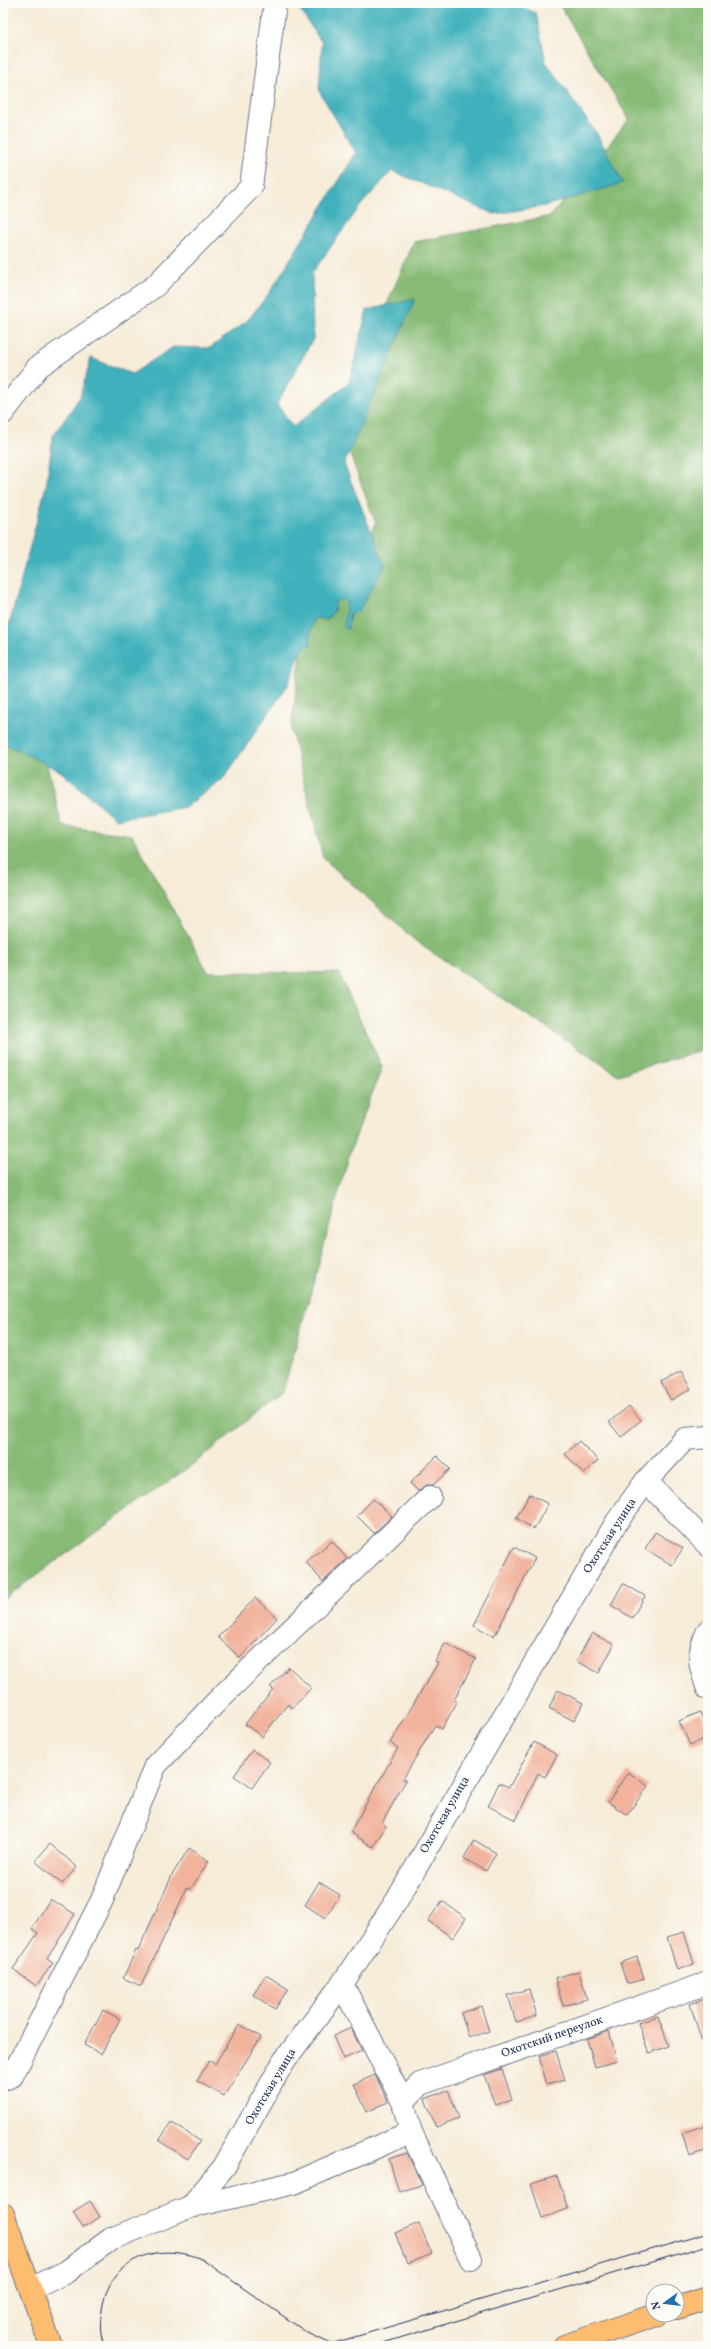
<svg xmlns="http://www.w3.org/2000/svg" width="711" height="2349" font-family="Vollkorn,serif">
<rect width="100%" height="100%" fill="#fdfcf7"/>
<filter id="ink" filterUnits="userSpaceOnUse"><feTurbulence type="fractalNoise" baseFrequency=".025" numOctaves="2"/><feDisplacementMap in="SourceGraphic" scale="8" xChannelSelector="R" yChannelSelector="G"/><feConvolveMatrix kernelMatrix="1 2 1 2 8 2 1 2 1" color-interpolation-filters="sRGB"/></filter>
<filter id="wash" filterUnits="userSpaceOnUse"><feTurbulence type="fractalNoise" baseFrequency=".012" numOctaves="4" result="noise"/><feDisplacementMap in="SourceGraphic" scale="16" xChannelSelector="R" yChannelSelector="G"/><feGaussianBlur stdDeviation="0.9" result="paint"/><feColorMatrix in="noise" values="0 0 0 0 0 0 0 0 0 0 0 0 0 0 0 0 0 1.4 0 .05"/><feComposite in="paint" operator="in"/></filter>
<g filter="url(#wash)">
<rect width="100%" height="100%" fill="#f6ecd8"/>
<path fill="#86ba75" stroke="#50746a" d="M558,3H708V1048L618,1075L418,943L323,858L291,730L304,632L376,524L337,419L414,242L551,216L629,119Z
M3,738L47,765L62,826L132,835L208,972L339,973L382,1067L350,1152L283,1392L200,1459L3,1599Z"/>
<path fill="#41b1bc" stroke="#2e708d" d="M301,3H513L536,13L546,62L597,134L623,183L545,206L494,214L392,171L361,205L312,273L313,339L277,404L293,427L349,383L367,310L415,299L344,464L385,566L358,612L350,613L348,629L344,628L346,602L344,599L335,602L334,611L327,620L314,618L310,634L311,645L302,648L288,685L224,778L186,807L116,819L60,771L3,743V648L46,486L53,436L80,397L91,358L132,374L173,347L210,348L247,321L270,292L356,153L319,91L322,43L299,8Z"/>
<g id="blocks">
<path fill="#f1b39c" d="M681,1372L691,1389L671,1400L661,1383Z
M629,1406L641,1420L621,1437L609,1422Z
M579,1441L598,1460L584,1474L565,1454Z
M437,1456L450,1469L433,1485H427L418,1491L410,1483Z
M530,1494L548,1504L534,1529L516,1518Z
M373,1499L392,1516L374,1533L357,1516Z
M655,1532L683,1548L672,1565L645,1549Z
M332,1541L347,1559L323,1582L306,1562Z
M514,1547L535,1558L494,1637L474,1625Z
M623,1583L645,1596L632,1618L611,1605Z
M255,1598L277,1618L240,1658L218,1637Z
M592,1633L614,1645L599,1673L576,1661Z
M445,1643L476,1659L454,1700L457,1702L442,1729L435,1725L403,1779L406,1780L382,1823L386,1826L373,1847L350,1832L398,1748L390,1743L438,1663L435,1662Z
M289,1667L311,1688L292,1708L288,1704L262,1737L245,1724L273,1689L270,1687Z
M558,1690L583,1703L574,1721L549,1708Z
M700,1712L708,1732V1737L690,1745L679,1721Z
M534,1742L557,1755L545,1777L538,1773L516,1820L488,1806L499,1783L509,1787Z
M252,1750L270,1762L252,1788L234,1776Z
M628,1772L648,1786L627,1815L608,1802Z
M474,1840L496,1853L486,1871L464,1858Z
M50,1844L77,1867L62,1884L35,1861Z
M189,1848L209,1861L190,1890L187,1888L141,1986L123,1978L136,1950L138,1951L172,1875Z
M319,1882L340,1895L325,1918L305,1905Z
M50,1899L75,1914L47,1959L53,1963L36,1986L13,1969L38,1933L32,1929Z
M442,1901L466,1918L453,1938L428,1921Z
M684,1932L694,1964L677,1970L667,1937Z
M637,1957L644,1979L627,1984L620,1963Z
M579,1971L587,1999L563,2006L555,1978Z
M266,1975L288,1989L275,2009L253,1995Z
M529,1989L537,2016L516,2022L508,1995Z
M708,1998V2051H705L690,2004Z
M481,2006L489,2031L469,2038L461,2013Z
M103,2010L120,2019L101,2054L84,2045Z
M658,2016L669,2046L649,2053L638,2023Z
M239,2024L261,2037L224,2096L197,2081L209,2061L215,2064Z
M351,2028L362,2051L343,2059L333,2036Z
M609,2031L617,2061L595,2067L587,2039Z
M556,2051L565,2080L547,2085L539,2056Z
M502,2069L512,2099L495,2105L484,2075Z
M375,2075L388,2102L367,2112L354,2084Z
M448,2090L459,2118L436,2127L425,2099Z
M171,2122L200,2141L188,2159L159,2141Z
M708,2124V2150L689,2156L682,2133Z
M407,2153L422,2185L399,2192L389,2159Z
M557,2176L568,2209L542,2218L531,2184Z
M90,2201L100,2217L83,2227L73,2212Z
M419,2223L432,2254L407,2264L395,2233Z"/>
</g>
</g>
<g filter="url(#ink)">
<use href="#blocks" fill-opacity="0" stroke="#687189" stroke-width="1"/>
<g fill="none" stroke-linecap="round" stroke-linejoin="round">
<g stroke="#687189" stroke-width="24">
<path id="minor" d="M3,413L38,367L155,286L251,187L275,3
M646,1481L708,1545
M708,1631C696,1656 699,1664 708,1689
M3,2079L12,2076L102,1900L155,1766L222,1696L430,1497
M403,2102L420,2084L708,1983
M411,2132L471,2259
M190,2207L224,2167L284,2061L342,1984L397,1900L616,1523L646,1481L685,1439L708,1437
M31,2289L66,2272L111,2239L190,2207L294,2183L411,2132L403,2102L342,1984"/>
</g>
<g stroke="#687189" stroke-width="24">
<path id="major" d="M3,2214L51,2346
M677,2308L708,2298
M564,2346L656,2315"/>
</g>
<use href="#minor" stroke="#fff" stroke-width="22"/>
<use href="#major" stroke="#fdbc6f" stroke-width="22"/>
<path stroke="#1b2f5e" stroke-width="1" d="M105,2346C99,2335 100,2321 102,2310C109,2259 155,2242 200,2258L306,2332L331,2344
M324,2346L708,2233
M373,2346L708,2245"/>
</g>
</g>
<g text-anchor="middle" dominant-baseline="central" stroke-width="3" stroke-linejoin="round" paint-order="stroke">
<g font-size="12" fill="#1b2f5e" stroke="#fdfcf7">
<text transform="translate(610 1536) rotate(-57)">Охотская улица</text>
<text transform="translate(445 1815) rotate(-60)">Охотская улица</text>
<text transform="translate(552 2037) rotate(-19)">Охотский переулок</text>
<text transform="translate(271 2087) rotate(-59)">Охотская улица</text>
</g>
</g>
<rect width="711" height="2349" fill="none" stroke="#fdfcf7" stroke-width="16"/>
<g transform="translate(665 2303) rotate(255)"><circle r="19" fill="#fdfcf7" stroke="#a3aaba"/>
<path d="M0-3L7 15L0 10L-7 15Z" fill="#1f6fb2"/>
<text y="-6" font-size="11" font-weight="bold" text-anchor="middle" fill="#1b2f5e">N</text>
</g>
</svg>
